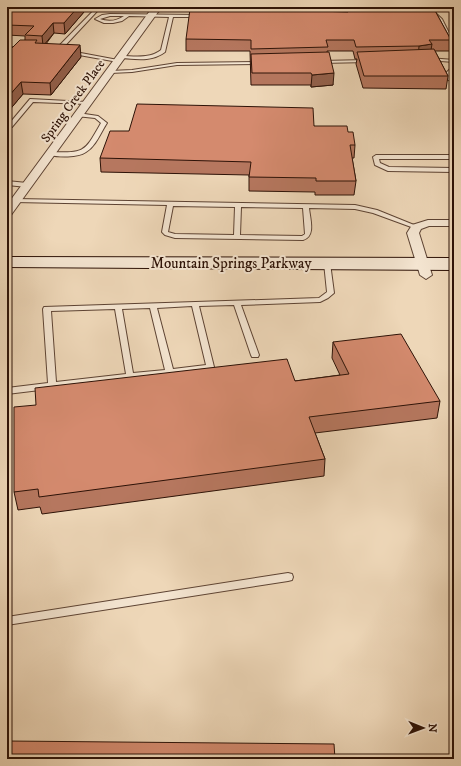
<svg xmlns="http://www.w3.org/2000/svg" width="461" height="766" font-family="'IM FELL DW Pica',serif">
<rect width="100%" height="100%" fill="#eed7b8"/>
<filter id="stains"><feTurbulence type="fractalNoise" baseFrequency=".005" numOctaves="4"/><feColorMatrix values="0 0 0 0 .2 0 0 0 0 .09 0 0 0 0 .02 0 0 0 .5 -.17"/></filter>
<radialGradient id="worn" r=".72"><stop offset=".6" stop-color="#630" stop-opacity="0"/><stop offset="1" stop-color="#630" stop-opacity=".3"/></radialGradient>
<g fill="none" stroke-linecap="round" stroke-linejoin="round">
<g stroke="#5d4333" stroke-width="2">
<path id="lane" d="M97,7H101L60,51H56V49Z
M337,7H341V13L329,15V13L338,11Z
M425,7H429L442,19L454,43V48L452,47L438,20Z
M110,14L199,15L201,16L199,17H173L165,52C152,62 136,59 121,58L119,57L121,56C134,56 150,59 161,50L169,17L129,16L122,21L113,23H104L95,19L102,15ZM110,16H124C117,21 108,22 100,19Z
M7,47H22L24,48L22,49H7Z
M70,51L118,60L120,61L118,62L68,53V52Z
M429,58L454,60V62L427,60V59Z
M367,60H369V62L321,63L319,62L321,61Z
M261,62L263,63V64L177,65L132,72L110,73L108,72L110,71L132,70L177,63Z
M452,67H454V70L449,74L452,78L454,79V81L448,80L445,74Z
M30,99L87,102L89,103L87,104L33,102L12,127L7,128V124H9Z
M78,113L98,116L107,123C101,132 96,146 86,152C77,158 59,157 48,155V153L50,152C85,153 84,153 101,123L95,118L76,116V114Z
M376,155H454V159H379L380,163L389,167L454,168V172L388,171L375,165L373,157Z
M7,181L27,183L30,185L27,187L7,185Z
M16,199L355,205L377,210L419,227L418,228H414L373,213L355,209L309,208C310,219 316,236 303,240L175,238L165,235L162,232L167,205L14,202V200ZM173,206L235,207L234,235L175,234L168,232ZM241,207L303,208L305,234L302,236L240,235Z
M327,261L330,263L334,293L328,298L320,302L241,305L259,355L258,357H252L251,355L234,305L199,306L214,367L213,369L7,394V388L48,383L43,309L44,307L319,298L327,292L324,263ZM192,306L206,365L173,369L157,308ZM150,308L165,370L133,373L122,309ZM115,309L126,374L56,382L51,311Z
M288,573L292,574L293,577L292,580L288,581L7,625V617Z"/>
</g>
<g stroke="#5d4333" stroke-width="2">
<path id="street" d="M155,7H165L158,12L11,215L7,216V205L152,8Z
M428,220H454V226H429L421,229L419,233L432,275L426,279L420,275L407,233L412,225Z"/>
</g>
<g stroke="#2d1207" stroke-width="2">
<path id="secondary" d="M7,257L454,258V270L7,267Z"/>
</g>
<use href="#lane" fill="#f4e5d1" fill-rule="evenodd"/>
<use href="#street" fill="#f4e5d1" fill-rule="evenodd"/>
<use href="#secondary" fill="#f4e5d1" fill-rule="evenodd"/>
</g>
<path fill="#b6775f" stroke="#2d1207" d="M7,7H83L84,12L65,34L54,33L46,44L81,57L51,95L23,94L7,113V53L25,40V36L7,35Z
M280,7L317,11L344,12L343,7H433L451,40L450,51H435L448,76L446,89L363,88L356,64L357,59H355L353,51H327L333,85L311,87V85H251L250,51H186V39L250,11H280Z
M314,126L355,145L354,158H352L356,181L354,195H315V192L249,191V175L101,172L100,158L129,131Z
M333,342L440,401L437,418L315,433L325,459L324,476L42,514L40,507L18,510L14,492L295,381L340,375L332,358Z"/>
<path fill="#94614d" stroke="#2d1207" d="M76,7H83L84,12L65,34L64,23Z
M53,23L54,33L43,46L42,36Z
M432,44L430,56L418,58L419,46Z
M80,45L81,57L51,95L50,83Z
M334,73L333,85L311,87L312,75Z
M21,82L23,94L7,113V98Z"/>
<path fill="#d48a6e" stroke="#2d1207" d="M7,7H78L64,23H53L42,36L25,35L34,26L7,25Z
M249,7L250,11H280V7H316L317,11L348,12L347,7H433L451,40H429L432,44L419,46L356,47L354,40H326L328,47L251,49V40L186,39L190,9Z
M20,40H37L35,43L80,45L50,83L21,82L7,98V53Z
M434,49L448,76H364L357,52Z
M329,52L334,73L312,75L311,73H252L251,54Z
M137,104L313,108L314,126H347L348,132H353L355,145H350L356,181H316V178L249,177L251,162L100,158L110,131H129Z
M401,334L440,401L309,417L325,459L39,497L38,489L14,492V407L36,405L35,388L287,359L295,381L349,374L333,342Z
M7,741L334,744L335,759H7Z"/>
<g text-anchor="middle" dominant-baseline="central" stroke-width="4" stroke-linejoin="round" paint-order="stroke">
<g font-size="13" fill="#2d1207" stroke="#f4e5d1">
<text transform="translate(73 101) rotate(-54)">Spring Creek Place</text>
</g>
<g font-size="15" fill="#2d1207" stroke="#f4e5d1">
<text x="231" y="263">Mountain Springs Parkway</text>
</g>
</g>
<rect width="461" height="766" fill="none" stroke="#eed7b8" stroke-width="24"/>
<rect x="8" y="8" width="445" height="750" fill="none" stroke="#2d1207" stroke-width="2"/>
<rect x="12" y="12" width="437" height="742" fill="none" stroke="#2d1207"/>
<g transform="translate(423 728) rotate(91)" stroke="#f4e5d1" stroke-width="3" paint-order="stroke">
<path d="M0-3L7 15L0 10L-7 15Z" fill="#2d1207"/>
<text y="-6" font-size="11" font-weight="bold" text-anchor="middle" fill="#2d1207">N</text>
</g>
<rect width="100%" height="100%" filter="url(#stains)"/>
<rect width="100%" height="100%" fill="url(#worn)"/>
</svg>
